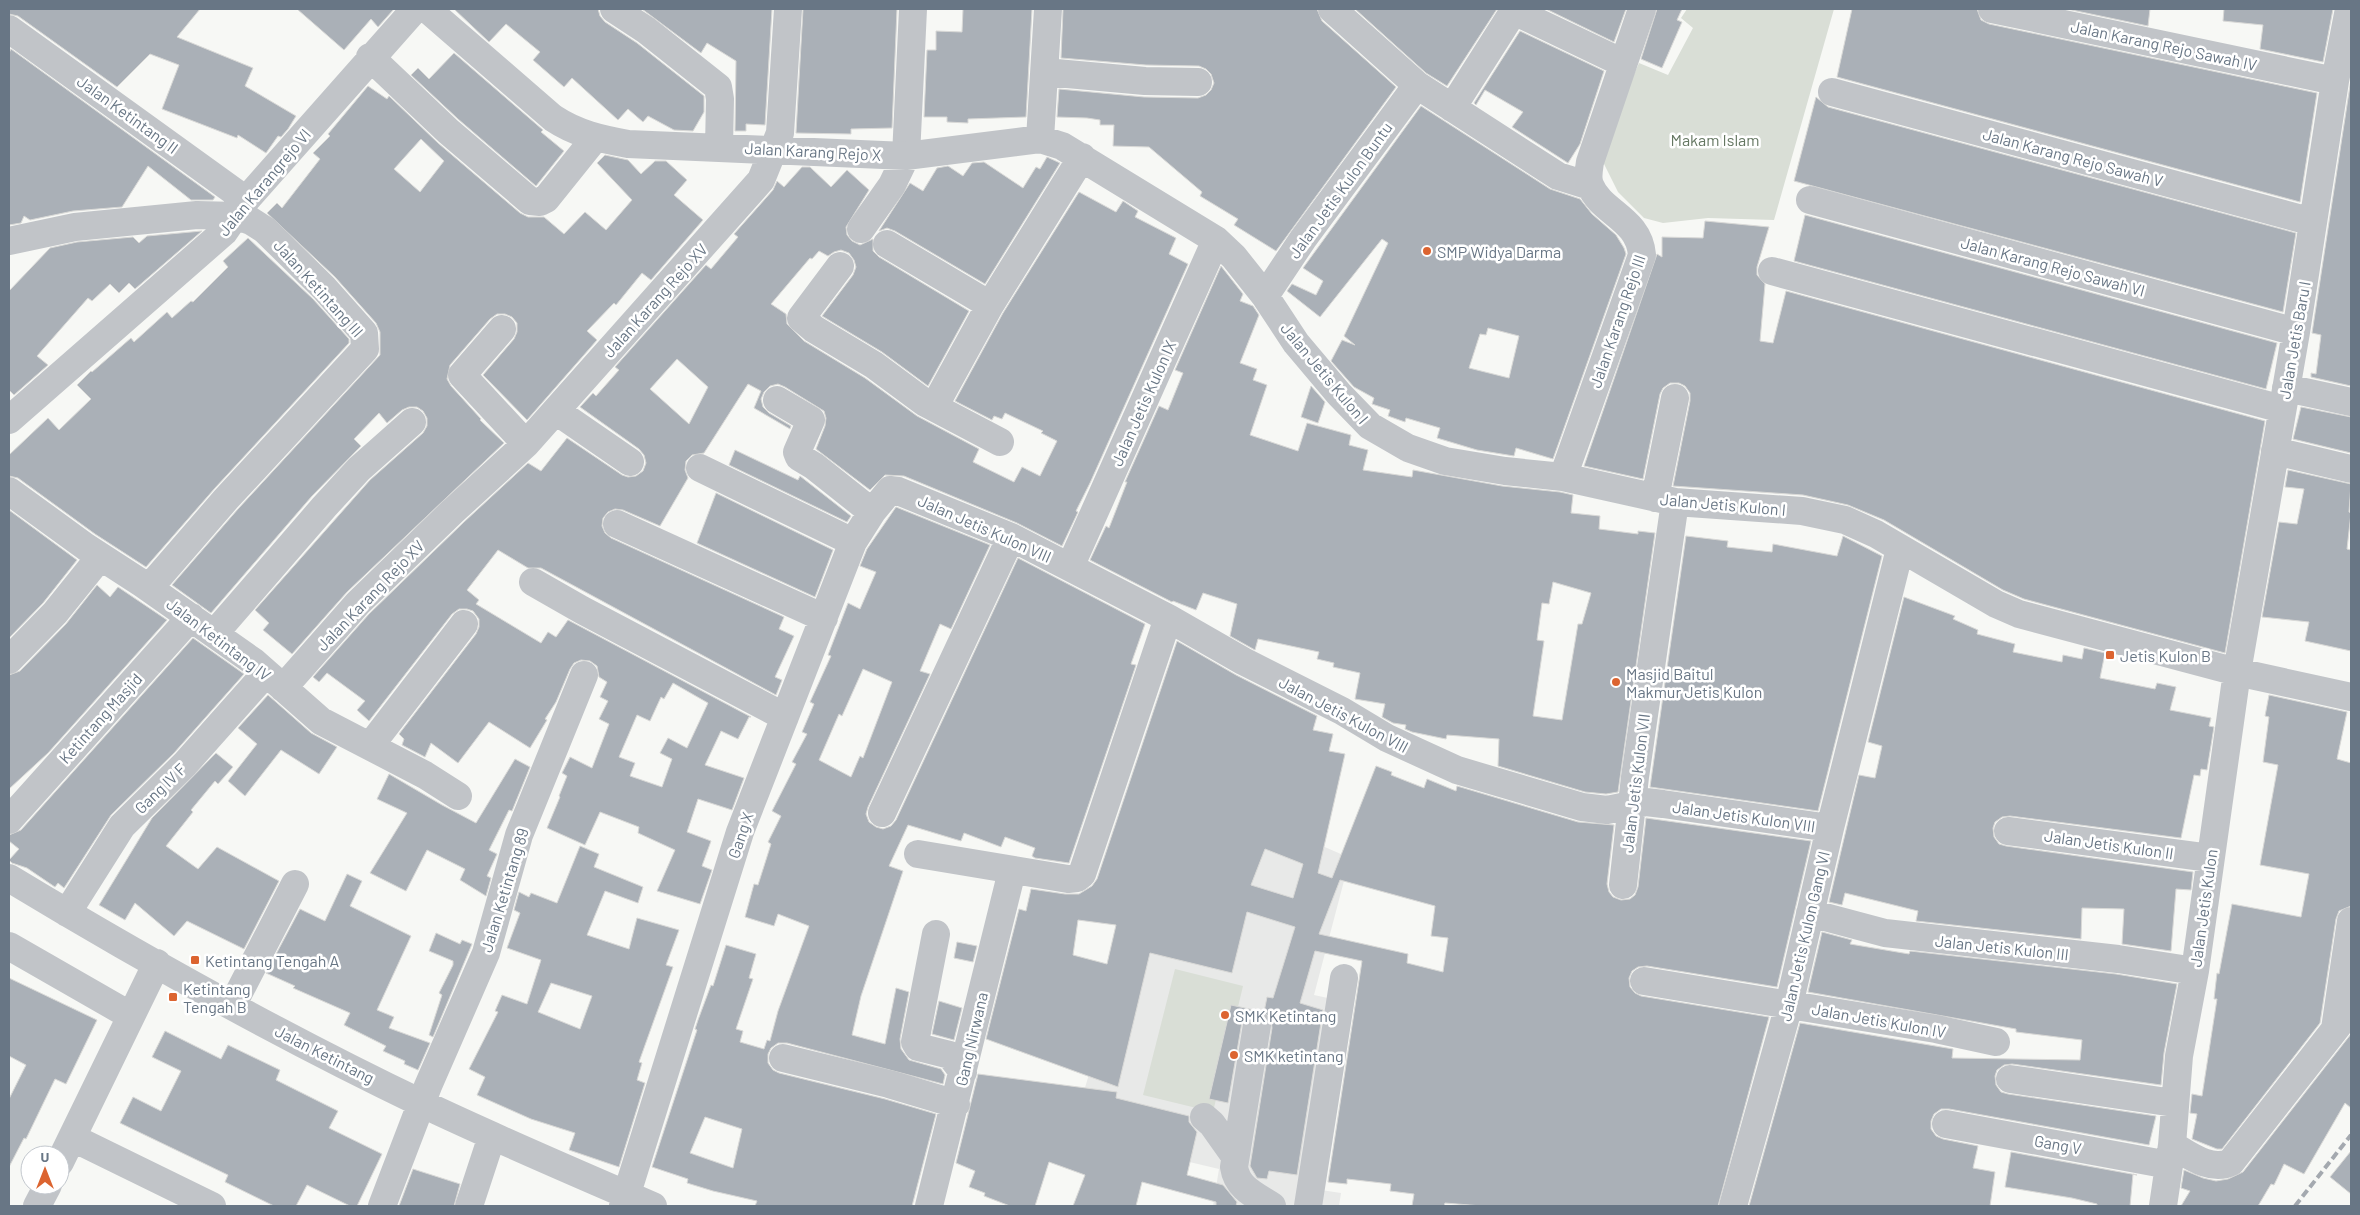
<svg xmlns="http://www.w3.org/2000/svg" width="2360" height="1215" font-family="Barlow,sans-serif">
<rect width="100%" height="100%" fill="#f7f8f5"/>
<path fill="#e8e9e8" d="M1225,815L1304,838L1350,858L1314,995L1346,1002L1321,1190L1341,1193L1339,1206H1213L1219,1169L1071,1134L1103,1028Z"/>
<path fill="#d9ded6" d="M1687,9H1834L1774,220L1708,218L1663,223L1644,218L1618,192L1599,154L1639,63L1668,75L1693,28L1681,18Z
M1175,969L1243,986L1213,1112L1143,1095Z"/>
<path fill="#aab0b7" stroke="#d9d9d7" fill-rule="evenodd" d="M9,9H200L177,37L253,68L245,86L296,116L288,129L281,137L278,136L266,153L238,135L237,138L162,109L179,65L150,54L117,87L18,16L9,14Z
M297,9H394L378,27L371,19L344,50Z
M454,9H598L600,16L605,22L637,43L704,96V112L693,131L674,130L648,116L643,122L628,109L618,120L572,78L564,87L533,60L540,52L506,24L489,42Z
M642,9H772L765,125L746,124V131H735L736,61L707,43L701,53Z
M803,9H897L892,128L851,129V134L796,133Z
M963,9H1032L1026,117L968,119V123L947,122V117H924L927,50H936V31L962,32Z
M1063,9H1317L1322,21L1396,87L1276,251L1234,225L1238,219L1200,196L1202,192L1149,147L1113,146L1114,125H1100V120L1087,118L1057,117L1059,89L1144,97L1198,98L1206,95L1211,90L1214,83L1211,74L1206,69L1199,66L1146,65L1061,58Z
M1355,9H1497L1447,86L1426,73Z
M1546,9H1626L1614,42Z
M1657,9H1682L1677,20L1682,22L1662,68L1641,59Z
M1852,9H1977L1981,20L1989,24L2317,93L2300,202L1837,77Z
M2067,9H2150L2148,26Z
M2224,9H2333L2323,62L2260,49L2263,25L2223,21Z
M1520,31L1604,71L1580,144L1568,163L1512,127L1523,112L1485,90L1476,105L1474,103Z
M11,49L215,197L213,200H191L148,166L122,207L73,211L30,220L24,216L21,223L9,225V53Z
M454,53L543,130L541,132L564,151L536,186L458,119L411,75L418,68L429,79Z
M2351,79V386L2311,377V373L2316,374L2321,335L2312,333Z
M368,86L387,99L389,96L438,143L520,213L528,217H544L564,234L585,212L606,230L632,200L597,163L605,155L628,160L641,174L655,161H666L687,180L674,195L703,220L651,280L642,273L616,305L614,303L587,331L597,340L527,420L483,375L514,339L517,332V323L512,317L505,314H497L490,319L450,365L447,379L451,386L481,419L480,420L504,443L347,592L292,654L263,630L269,623L255,610L370,480L423,433L427,426V418L423,411L417,407H409L402,410L387,423L379,413L354,439L361,446L312,496L211,613L172,585L238,509L380,355V332L376,323L335,277L267,213L277,203L282,208L320,159L313,153L330,136L328,134ZM421,139L444,161L420,192L394,169Z
M1816,97L1828,107L2296,233L2283,312L1794,181Z
M1421,106L1550,189L1580,199L1592,214L1616,235L1624,248L1626,254L1553,459L1516,448L1514,456L1477,450L1437,438L1440,428L1406,418L1405,422L1388,416L1390,410L1372,404L1374,398L1354,387L1331,361L1342,340L1355,345L1344,336L1388,243L1382,239L1320,317L1287,291L1292,284L1316,295L1323,281L1303,268ZM1488,328L1519,336L1509,378L1469,368L1480,334L1486,335Z
M1047,157L1060,163L985,284L895,231L887,228L879,231L910,183L923,191L937,168L948,166L963,176L972,163L984,162L1023,188L1036,167L1040,169Z
M802,167H810L831,187L847,170L869,190L846,227L847,235L852,241L860,245L873,239V251L879,257L969,311L928,386L882,352L822,316L853,275L856,267L854,260L849,253L841,250L834,252L828,256L819,251L812,259L810,258L771,304L786,314L787,324L804,341L865,378L917,416L979,449L973,462L1014,482L1022,467L1040,476L1057,441L1041,433L1043,431L1005,413L1002,419L994,416L992,420L955,401L1003,313L1079,192L1116,212L1123,201L1138,211L1135,217L1176,238L1169,254L1188,264L1090,483L1076,511L1078,512L1062,546L1017,523L904,476L885,475L870,490L816,449L825,426L826,418L824,411L785,387L778,384L770,386L764,392L761,399L763,407L769,413L791,426L790,429L754,408L761,391L748,384L704,453L692,455L686,461L685,470L688,478L660,526L623,510L615,509L608,512L603,518L602,526L605,533L611,538L784,617L779,629L794,636L775,677L782,680L776,695L541,568H528L498,550L467,590L479,600L476,604L541,643L548,632L556,637L568,620L751,717H749L738,739L721,731L705,765L744,778L732,810L698,799L687,832L711,841L702,866L712,870L700,904L657,891L675,850L638,833L639,827L600,812L585,845L547,828L560,797L559,796L567,776L562,773L570,757L592,768L609,724L599,719L608,701L600,697L607,682L599,677L597,666L590,661L581,660L574,663L570,669L556,702L545,719L547,720L530,748L489,722L458,763L431,743L425,757L402,745L404,739L399,734L476,634L479,627V619L473,611L467,609H459L452,614L369,721L357,710L365,701L327,673L319,682L313,677L369,614L464,522L528,463L541,471L567,438L622,475L628,477L636,476L643,471L646,463L644,455L639,449L580,407L593,393L596,396L619,370L615,367L706,265L711,269L738,237L734,234L773,190L777,181L784,187ZM677,359L708,387L689,424L650,389ZM673,683L708,703L687,748L668,738L660,753L672,759L662,787L630,776L635,763L619,757L637,715L650,721L661,697L664,699Z
M1805,215L2277,343L2266,389L1794,261Z
M1705,221L1769,227L1757,267V275L1765,284L1760,341L1773,343L1786,291L2265,421L2225,653L2024,599L2003,590L1884,520L1848,505L1803,495L1673,486L1690,401V393L1685,386L1679,383H1670L1663,388L1660,394L1643,479L1584,466L1657,254L1662,257V237L1703,238Z
M202,231L135,289L129,283L119,293L110,284L92,301L88,298L37,356L48,365L14,395L9,390V291L50,248L77,242L133,237L139,243L147,236Z
M248,238L313,299L349,339V343L215,488L146,567L95,534L18,478L9,476V455L48,418L59,430L91,399L77,385L91,371L92,372L131,338L134,342L167,312L172,318L191,301L193,302L228,267L223,261Z
M1221,266L1243,294L1240,301L1253,306L1259,315L1240,363L1257,369L1253,380L1267,385L1250,435L1298,451L1307,423L1351,435L1349,445L1368,450L1363,470L1412,477L1413,470L1502,486L1560,492L1573,495L1571,513L1600,516L1599,529L1638,534V531L1655,533L1618,792L1606,794L1585,792L1498,766L1499,739L1447,735L1446,739L1412,732L1405,729L1406,725L1393,723L1382,717L1385,704L1355,699L1360,673L1333,667L1334,663L1317,659L1319,652L1258,639L1255,650L1230,636L1237,604L1203,593L1196,610L1173,601L1172,602L1090,560L1106,526L1109,528L1127,482H1125L1159,406L1168,410L1183,373L1175,370ZM1553,582L1591,593L1582,624H1578L1562,720L1533,716L1544,641L1537,640L1542,603L1549,604Z
M1311,386L1325,402L1318,423L1301,417Z
M2301,407L2351,417V453L2293,439Z
M735,450L798,480L800,476L851,516L847,522L729,465Z
M2288,470L2351,484L2349,512L2351,513L2347,549L2351,550V651L2305,641L2309,622L2262,617L2279,522L2297,524L2304,489L2285,487Z
M716,493L833,550L815,597L697,543Z
M896,507L990,545L951,629L940,624L920,671L930,674L868,807L866,814L869,822L876,827L883,829L891,826L896,820L1018,558L1145,624L1131,664L1136,665L1069,863L1035,858L1032,856L1035,848L1005,837L1001,847L964,833L961,841L908,825L889,866L903,871L861,996L852,1035L885,1044L896,988L909,992L900,1039L901,1049L909,1060L941,1069L945,1075L943,1084L787,1043H778L771,1048L768,1054V1063L773,1070L779,1073L885,1099L936,1114L912,1206H755L757,1201L713,1191L687,1183L688,1179L652,1167L697,1030L695,1029L698,1020L711,985L713,986L726,945L756,954L749,978L753,979L736,1029L743,1031L740,1042L764,1049L767,1040L770,1041L778,1011L809,926L778,914L774,926L745,917L754,884L758,885L771,844L768,842L781,816L772,811L796,764L792,762L807,734L802,732L814,704L810,702L831,656L828,655L848,603L860,609L876,572L860,566L867,549ZM863,669L892,682L863,758L860,756L851,777L819,760L839,714L842,716ZM705,1117L742,1129L733,1168L690,1153Z
M9,510L77,560L43,603L9,638Z
M1686,536L1728,541L1727,547L1772,552L1773,544L1837,556L1843,536L1882,556L1818,811L1650,787Z
M97,585L110,597L118,587L167,620L48,753L9,789V675L20,671L66,624Z
M1904,597L1955,616L1953,619L1978,630L1977,634L2015,644L2013,652L2062,662L2063,655L2082,659L2084,648L2105,653L2100,678L2155,689L2157,683L2176,687L2170,710L2211,718L2209,726L2214,727L2207,770L2201,769L2200,776L2194,775L2181,838L2010,816L2002,817L1995,822L1993,828L1994,837L1999,844L2006,846L2193,872L2191,890L2176,889L2171,951L2122,944L2124,909L2082,908L2081,939L1916,921L1918,911L1845,893L1842,905L1829,902L1859,775L1875,778L1882,746L1868,742Z
M193,638L244,674L174,753L111,815L64,888L58,883L55,887L27,868L12,863L9,860L19,849L9,841V835L21,830Z
M1177,641L1236,675L1317,716L1313,730L1333,734L1329,751L1345,754L1318,873L1332,878L1376,766L1392,772L1391,775L1424,788L1427,779L1456,791L1457,786L1578,822L1614,825L1607,884L1609,892L1613,897L1621,900L1630,899L1635,895L1638,887L1646,818L1811,841L1777,987L1647,966L1638,967L1632,971L1629,978L1630,987L1635,993L1641,996L1769,1017L1718,1206H1482L1445,1203L1444,1206H1412L1414,1194L1390,1191L1391,1184L1347,1179V1184L1328,1182L1362,961L1315,951L1300,1003L1323,1010L1297,1175L1269,1171L1267,1179L1257,1178L1250,1166L1272,1028L1271,1019L1264,1012L1267,997L1273,998L1295,927L1247,912L1232,973L1150,953L1118,1087L986,1039L1019,909L1026,911L1031,889L1065,894H1079L1092,886L1097,879ZM1265,849L1303,864L1293,898L1251,885ZM1340,880L1435,906L1431,936L1448,938L1443,972L1407,963L1408,954L1319,934ZM1078,920L1116,925L1107,964L1073,955Z
M268,695L311,733L337,747L319,774L281,750L245,796L228,781L257,744L238,728Z
M2269,695L2347,712L2337,759L2351,763V906L2339,911L2336,919L2320,1023L2222,1149H2217L2192,1139L2197,1114L2190,1113L2192,1094L2202,1096L2217,999H2214L2217,973L2219,974L2232,904L2301,917L2309,874L2260,865L2278,765L2263,762L2269,717L2265,716Z
M216,753L233,767L218,784L215,781L191,810L193,812L166,846L198,869L217,847L279,881L244,949L187,921L174,936L135,903L125,920L99,905L152,818Z
M515,759L530,767L512,811L509,810L489,850L497,854L487,876L491,878L486,896L460,880L465,869L427,850L406,891L370,873L407,813L377,799L389,774L442,805L476,823Z
M580,846L599,854L594,867L643,887L638,903L605,891L587,935L629,949L637,918L679,930L666,965L673,967L639,1062L642,1063L637,1080L645,1083L619,1167L569,1150L575,1133L531,1119L477,1095L485,1077L469,1069L498,1012L495,1011L502,995L527,1004L541,960L507,948L520,913L514,910L519,892L529,897L531,893L557,903ZM551,983L592,996L580,1029L538,1012Z
M347,874L362,881L350,906L411,936L377,1010L394,1017L389,1028L430,1043L418,1070L404,1064L405,1061L383,1051L386,1046L344,1025L350,1013L293,988L295,986L266,973L300,909L325,921Z
M1822,932L1852,940L1850,944L1909,954L1910,951L2116,974L2177,984L2164,1053L2161,1085L2012,1064L2004,1065L1997,1070L1995,1076L1996,1085L2001,1092L2008,1094L2156,1116L2149,1145L1949,1109H1941L1934,1114L1931,1121V1129L1936,1136L1943,1139L1978,1146L1973,1168L1995,1172L1990,1206H1749L1800,1023L1953,1049L1952,1058L2080,1060L2082,1040L2016,1032V1029L1808,992Z
M436,933L460,944L462,940L472,944L433,1037L429,1035L442,995L439,993L453,965V961L429,951Z
M957,942L977,946L973,962L954,958Z
M9,978L97,1020L66,1084L55,1079L26,1139L24,1138L9,1167V1099L26,1065L9,1056Z
M939,1001L962,1008L954,1040L932,1034Z
M1231,1005L1254,1010L1245,1015L1242,1022L1228,1103L1209,1099Z
M165,1031L221,1059L228,1045L280,1070L276,1080L338,1111L329,1128L382,1154L357,1206H350L307,1185L296,1206H274L225,1182L228,1175L120,1123L133,1097L161,1111L181,1071L152,1057Z
M2351,1034V1108L2345,1103L2304,1174L2284,1164L2274,1185L2271,1184L2258,1206H2181L2190,1191L2181,1188L2184,1170L2203,1178L2216,1181L2228,1179L2243,1172Z
M978,1074L1117,1092L1116,1098L1189,1116V1122L1197,1132L1187,1175L1223,1185L1237,1202L1236,1206H1216V1202L1142,1182L1136,1206H1073L1085,1175L1049,1162L1035,1206H1010L984,1196L985,1193L969,1187L975,1171L956,1163Z
M2351,1151V1194L2330,1177Z
M2011,1152L2137,1175L2133,1174L2130,1206H2097V1204L2072,1198L2005,1187Z
M413,1169L460,1184L454,1206H399Z"/>
<g fill="none" stroke-linecap="round" stroke-linejoin="round">
<path stroke="#c1c4c8" stroke-width="28" d="M427,9L553,118C577,134 601,139 628,144L906,156L1040,139L1062,146L1216,240L1234,257L1265,296L1296,343L1339,394L1370,426L1408,448L1445,461L1505,471L1563,477L1675,502L1802,511L1845,520L1876,534L1996,604L2019,614L2237,672L2351,697
M614,9L646,30L718,87L720,99L719,147
M1332,9L1417,85L1558,176L1590,186
M1992,9L2335,81
M1514,11L1623,63
M9,29L246,200
M370,57L448,131L530,201L540,202L546,199L595,138
M1045,72L1145,81L1198,82
M1832,92L2313,222
M1452,108L1515,9
M1040,139L1048,9
M1810,200L2296,332
M861,229L892,185L906,156L913,9
M9,241L75,227L197,215L237,216L251,221L265,230L324,288L364,333L365,349L226,499L149,588
M887,244L990,305L1082,157
M840,266L801,318L814,329L874,365L924,402L1000,442
M1772,271L2282,409
M1265,296L1303,239L1417,85
M502,329L462,375L526,444
M2286,388L2351,402
M777,400L811,420L797,452L799,457L814,466L872,512
M934,407L990,305
M556,411L630,462
M9,420L224,232L246,200L415,9
M2275,451L2351,469
M700,468L853,542
M1563,477L1642,255C1639,218 1601,213 1590,185C1587,178 1589,169 1590,162L1642,9
M9,491L86,547L143,584L254,662L321,721L425,775L458,796
M1655,498L1675,398
M617,524L824,618
M1070,567L1216,240
M533,582L582,610L785,717
M214,634L324,507L359,469L412,422
M9,660L55,613L100,557
M283,688L358,603L453,511L526,444L761,180L780,133L788,9
M370,746L464,624
M882,813L1011,537
M9,820L191,617
M2008,831L2210,858
M918,854L1068,879L1077,878L1082,874L1168,618
M9,878C143,959 281,1036 423,1104C499,1140 576,1173 653,1206
M1623,885L1635,777L1675,502
M67,913L122,826L185,764L266,673
M1810,913L1885,933L2118,959L2195,971
M936,934L915,1042L918,1047L950,1055L963,1072
M9,946L131,1016
M1644,981L1936,1029L1996,1042
M232,1006L295,884
M1257,1025L1234,1167C1237,1188 1255,1195 1272,1206
M2335,1029L2351,921
M783,1058L889,1084L956,1104
M2010,1079L2174,1103
M1204,1117L1212,1124L1234,1155
M1946,1124L2169,1165
M73,1138L212,1206
M2172,1145C2189,1155 2211,1172 2231,1162L2351,1009
M60,1162L157,963
M37,1206L48,1185
M382,1206L428,1086L486,953L519,835L584,675
M469,1206L492,1136
M623,1206L740,832L853,542L872,512L890,490L898,491L1011,537L1168,618L1243,661L1342,711L1387,738L1457,770L1582,807L1607,810L1646,802L1663,804L1830,828
M929,1206L1012,871
M1308,1206L1344,978
M1733,1206L1789,1005L1830,828L1900,549
M2163,1206L2172,1145L2179,1056L2195,971L2237,672L2296,332L2335,81L2349,9"/>
<path stroke="#a4a9af" stroke-width="4" stroke-dasharray="8 4" stroke-linecap="butt" d="M2295,1206L2351,1135"/>
</g>
<g fill="#dc6430" stroke="#fff" stroke-width="2">
<circle cx="1427" cy="251" r="5"/>
<rect x="2105" y="650" width="10" height="10" rx="2.5"/>
<circle cx="1616" cy="682" r="5"/>
<rect x="190" y="955" width="10" height="10" rx="2.5"/>
<rect x="168" y="992" width="10" height="10" rx="2.5"/>
<circle cx="1225" cy="1015" r="5"/>
<circle cx="1234" cy="1055" r="5"/>
</g>
<g text-anchor="middle" dominant-baseline="central" stroke-width="5" stroke-linejoin="round" paint-order="stroke">
<g font-size="16" fill="#687685" stroke="#fff">
<text transform="translate(2164 45) rotate(12)">Jalan Karang Rejo Sawah IV</text>
<text transform="translate(128 114) rotate(36)">Jalan Ketintang II</text>
<text transform="translate(813 151) rotate(3)">Jalan Karang Rejo X</text>
<text transform="translate(2073 157) rotate(15)">Jalan Karang Rejo Sawah V</text>
<text transform="translate(264 182) rotate(-50)">Jalan Karangrejo VI</text>
<text transform="translate(1340 190) rotate(-54)">Jalan Jetis Kulon Buntu</text>
<text transform="translate(2053 266) rotate(15)">Jalan Karang Rejo Sawah VI</text>
<text transform="translate(319 288) rotate(48)">Jalan Ketintang III</text>
<text transform="translate(655 300) rotate(-48)">Jalan Karang Rejo XV</text>
<text transform="translate(1617 321) rotate(-71)">Jalan Karang Rejo III</text>
<text transform="translate(2294 340) rotate(-80)">Jalan Jetis Baru I</text>
<text transform="translate(1325 373) rotate(50)">Jalan Jetis Kulon I</text>
<text transform="translate(1143 403) rotate(-66)">Jalan Jetis Kulon IX</text>
<text transform="translate(1723 504) rotate(5)">Jalan Jetis Kulon I</text>
<text transform="translate(985 528) rotate(24)">Jalan Jetis Kulon VIII</text>
<text transform="translate(370 595) rotate(-46)">Jalan Karang Rejo XV</text>
<text transform="translate(219 639) rotate(37)">Jalan Ketintang IV</text>
<text transform="translate(1344 714) rotate(28)">Jalan Jetis Kulon VIII</text>
<text transform="translate(100 718) rotate(-48)">Ketintang Masjid</text>
<text transform="translate(1635 783) rotate(-83)">Jalan Jetis Kulon VII</text>
<text transform="translate(160 788) rotate(-44)">Gang IV F</text>
<text transform="translate(1744 816) rotate(8)">Jalan Jetis Kulon VIII</text>
<text transform="translate(740 835) rotate(-71)">Gang X</text>
<text transform="translate(2109 844) rotate(8)">Jalan Jetis Kulon II</text>
<text transform="translate(504 890) rotate(-73)">Jalan Ketintang 89</text>
<text transform="translate(2203 908) rotate(-82)">Jalan Jetis Kulon</text>
<text transform="translate(1804 936) rotate(-77)">Jalan Jetis Kulon Gang VI</text>
<text transform="translate(2002 947) rotate(6)">Jalan Jetis Kulon III</text>
<text transform="translate(1879 1020) rotate(10)">Jalan Jetis Kulon IV</text>
<text transform="translate(971 1039) rotate(-77)">Gang Nirwana</text>
<text transform="translate(325 1054) rotate(27)">Jalan Ketintang</text>
<text transform="translate(2058 1144) rotate(10)">Gang V</text>
</g>
<g font-size="16" fill="#657762" stroke="#fff">
<text x="1715" y="139">Makam Islam</text>
</g>
<g font-size="16" fill="#687685" stroke="#fff" text-anchor="start">
<text x="1437" y="251">SMP Widya Darma</text>
<text x="2120" y="655">Jetis Kulon B</text>
<text x="1626" y="673">Masjid Baitul<tspan x="1626" dy="18">Makmur Jetis Kulon</tspan></text>
<text x="205" y="960">Ketintang Tengah A</text>
<text x="183" y="988">Ketintang<tspan x="183" dy="18">Tengah B</tspan></text>
<text x="1235" y="1015">SMK Ketintang</text>
<text x="1244" y="1055">SMK ketintang</text>
</g>
</g>
<rect width="2360" height="1215" fill="none" stroke="#687685" stroke-width="20"/>
<g transform="translate(45 1170)"><circle r="24" fill="#ffffff" stroke="#c3c8ce"/>
<path d="M0-4L9 19L0 12L-9 19Z" fill="#dc6430"/>
<text y="-8" font-size="14" font-weight="bold" text-anchor="middle" fill="#687685">U</text>
</g>
</svg>
